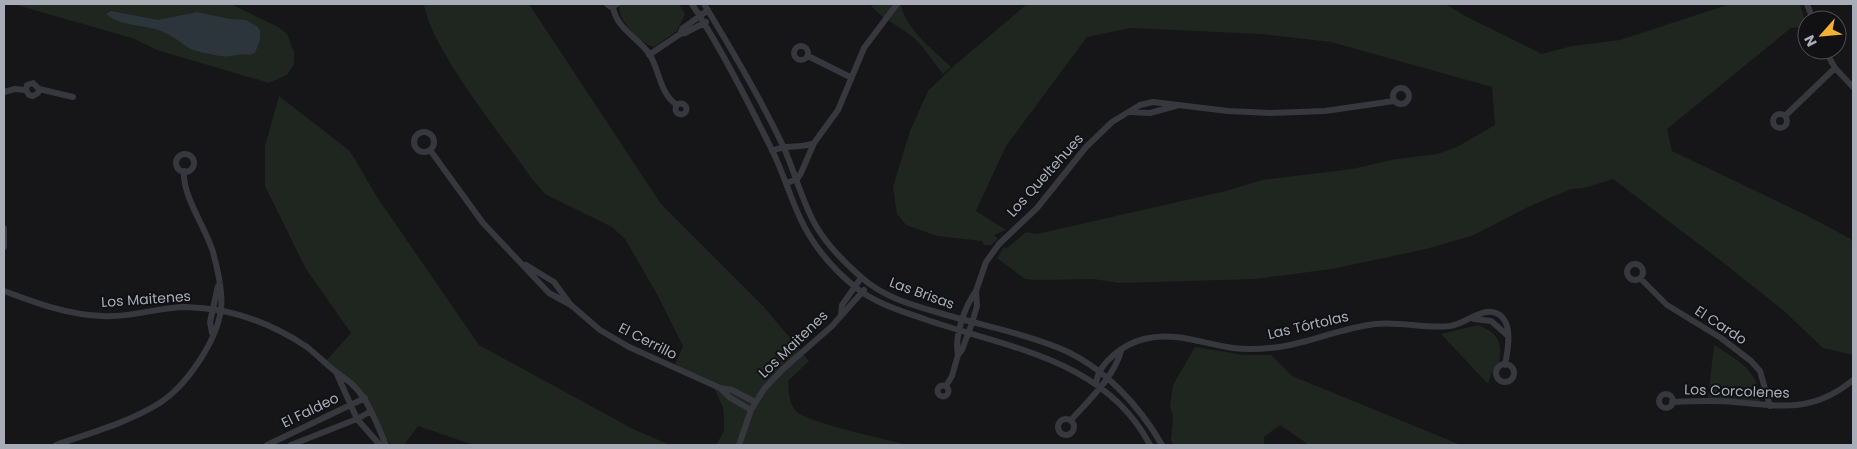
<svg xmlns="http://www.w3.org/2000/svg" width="1857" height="449" font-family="Poppins,sans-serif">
<rect width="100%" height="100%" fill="#161618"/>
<path fill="#1e261f" d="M13,4H231L278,27L287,34L294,52V64L287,75L269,83L157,50L132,38Z
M424,4H529L661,204L764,307L809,361L788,381C789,393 788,401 796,411C805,422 889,440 908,445H716L724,431V417L723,407L712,384L675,365L683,346L657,294L625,239L612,227L545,194L532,179C504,138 430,48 424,4Z
M620,4H679L685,14L677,31L654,47C642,45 614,17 620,4Z
M870,4H901C905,29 934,50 951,67L943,74C934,63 926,50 916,40C902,26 881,20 870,4Z
M1027,4H1445L1467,17L1542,54L1572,46L1620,40L1730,4H1800L1807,27L1791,28L1667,129L1672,151L1806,215L1851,239L1853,243V355L1823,348L1784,311L1725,264L1613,179L1584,188L1571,189L1528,207L1474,235L1426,249L1332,269L1255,279L1119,283L1093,279L1037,280L1025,279L997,258L1004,247L1006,249L1026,232L1037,234L1226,191L1262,180L1352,169L1396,159L1437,154L1457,147L1495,125L1492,87L1331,42L1261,34L1131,28L1087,37L1006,146L976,211L1006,230L994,235L998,239L991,245H984L982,241L937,236L906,225L897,214L893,187L910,131L928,91L955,65Z
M279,96L350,151L377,197L479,345L633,429L670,445H474L418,426L404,445H391L378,427L362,391L326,361L351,333L306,269L265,186V146Z
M1479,325C1499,335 1502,341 1499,363L1492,372L1488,384L1441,334Z
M1714,345C1740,362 1759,369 1760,404L1708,398Z
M1195,347L1244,355H1271L1292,376L1461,445H1309L1280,425L1264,437V445H1173L1171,440L1173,417L1170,406L1173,385Z"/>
<path fill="#2c353c" d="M111,11L158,20L197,12L230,19L246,20L258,27L260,31V40L255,53L250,55C240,52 230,58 220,56C211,54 195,52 187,47C179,41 171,35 161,31C143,24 122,27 106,14Z"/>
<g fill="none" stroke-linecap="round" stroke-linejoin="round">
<path stroke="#37383d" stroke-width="6" d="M607,4L611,7L617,4
M692,4C722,50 747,100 772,150C783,172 790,197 801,220C813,245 833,269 855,287C876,304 902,311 927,320C1009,348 1106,360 1150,445
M704,4C732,50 760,97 783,146C795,172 802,202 816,226C827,245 845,263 861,277C883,297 912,305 940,313C979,325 1021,332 1059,348C1103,366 1139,405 1162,445
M1807,4L1813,20
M613,6C615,28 639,38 650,55C660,72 660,94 677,105
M680,34L685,33L706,22
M794 53a7 7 0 1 1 14 0a7 7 0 1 1-14 0Z
M1825,50L1835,68L1853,87
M649,55L680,34L682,29L708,10
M808,56L850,77
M1393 96a8 8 0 1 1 16 0a8 8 0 1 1-16 0Z
M26,90L27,85L33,83L39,89L73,97
M26,90L29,95L33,96L38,93L39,89
M4,92L15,89L26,90
M675.5 109a5.5 5.5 0 1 1 11 0a5.5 5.5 0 1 1-11 0Z
M1130,112L1150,113L1179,105
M1773 121a7 7 0 1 1 14 0a7 7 0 1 1-14 0Z
M1785,116L1835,68
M414 142a10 10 0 1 1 20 0a10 10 0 1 1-20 0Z
M430,150L483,223L549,293L571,305L600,330L629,347L720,388L732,390L755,402
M772,151C786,144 799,149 814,143
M176 163a9 9 0 1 1 18 0a9 9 0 1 1-18 0Z
M787,183L797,179L801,173L814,143L838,110L864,48L897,4
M4,228V247
M1627 272a8 8 0 1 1 16 0a8 8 0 1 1-16 0Z
M526,265L554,282L570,304
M1640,278L1667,305L1721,338L1751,361L1760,371L1770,406
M4,291C36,303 68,315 103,316C131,318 158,307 186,307C230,308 270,322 307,347C317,355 326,364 336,372C347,380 355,385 363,397C373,411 379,430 386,445
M841,315L842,305L861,278
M1474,319L1491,321L1507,335
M212,333L210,322L218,286
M958,355C954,336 965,306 976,291
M1496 373a9 9 0 1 1 18 0a9 9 0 1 1-18 0Z
M336,372L357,419L380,445
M1096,383C1099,362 1124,344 1144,339C1174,331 1204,344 1233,348C1248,350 1264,349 1279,347C1311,342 1342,328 1375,324C1400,321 1425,329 1450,326C1465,324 1482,307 1496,313C1514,320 1508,350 1505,365
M937.5 391a5.5 5.5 0 1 1 11 0a5.5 5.5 0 1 1-11 0Z
M946,386L952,376L958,355L962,350L972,323L977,306L976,291L986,262L999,244L1037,208L1086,147L1112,122L1140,105L1153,102L1228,111L1270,113L1325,111L1394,101
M720,388L729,397L751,410
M1659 401a7 7 0 1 1 14 0a7 7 0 1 1-14 0Z
M1672,402C1693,401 1713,400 1734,402C1782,406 1813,413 1853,380
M1058 427a8 8 0 1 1 16 0a8 8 0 1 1-16 0Z
M1071,420C1089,400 1114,377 1121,351
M56,445C90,433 127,423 158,404C186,387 217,341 221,309C223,294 217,267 213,252C206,228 182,196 184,171
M267,445L365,398
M291,445L357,419L371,411
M739,445L751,410L764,389L783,369L832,326L864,290"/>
</g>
<g text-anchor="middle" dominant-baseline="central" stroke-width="4" stroke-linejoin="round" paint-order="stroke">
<g font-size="14" fill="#a8adb8" stroke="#111113">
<text transform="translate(1045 175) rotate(-48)">Los Queltehues</text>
<text transform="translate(922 293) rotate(20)">Las Brisas</text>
<text transform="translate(146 299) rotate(-4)">Los Maitenes</text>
<text transform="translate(1308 325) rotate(-13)">Las Tórtolas</text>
<text transform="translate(1721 325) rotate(33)">El Cardo</text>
<text transform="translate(648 341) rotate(27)">El Cerrillo</text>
<text transform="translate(793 344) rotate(-44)">Los Maitenes</text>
<text transform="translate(1737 391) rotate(2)">Los Corcolenes</text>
<text transform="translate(310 410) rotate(-26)">El Faldeo</text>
</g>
</g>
<rect width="1857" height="449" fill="none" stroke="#a8adb8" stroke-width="10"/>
<g transform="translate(1822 35) rotate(243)"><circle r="24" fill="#111113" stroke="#4d4f55"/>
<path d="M0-4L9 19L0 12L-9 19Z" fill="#f2b134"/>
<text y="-8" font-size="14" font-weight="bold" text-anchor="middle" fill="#a8adb8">N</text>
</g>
</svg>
